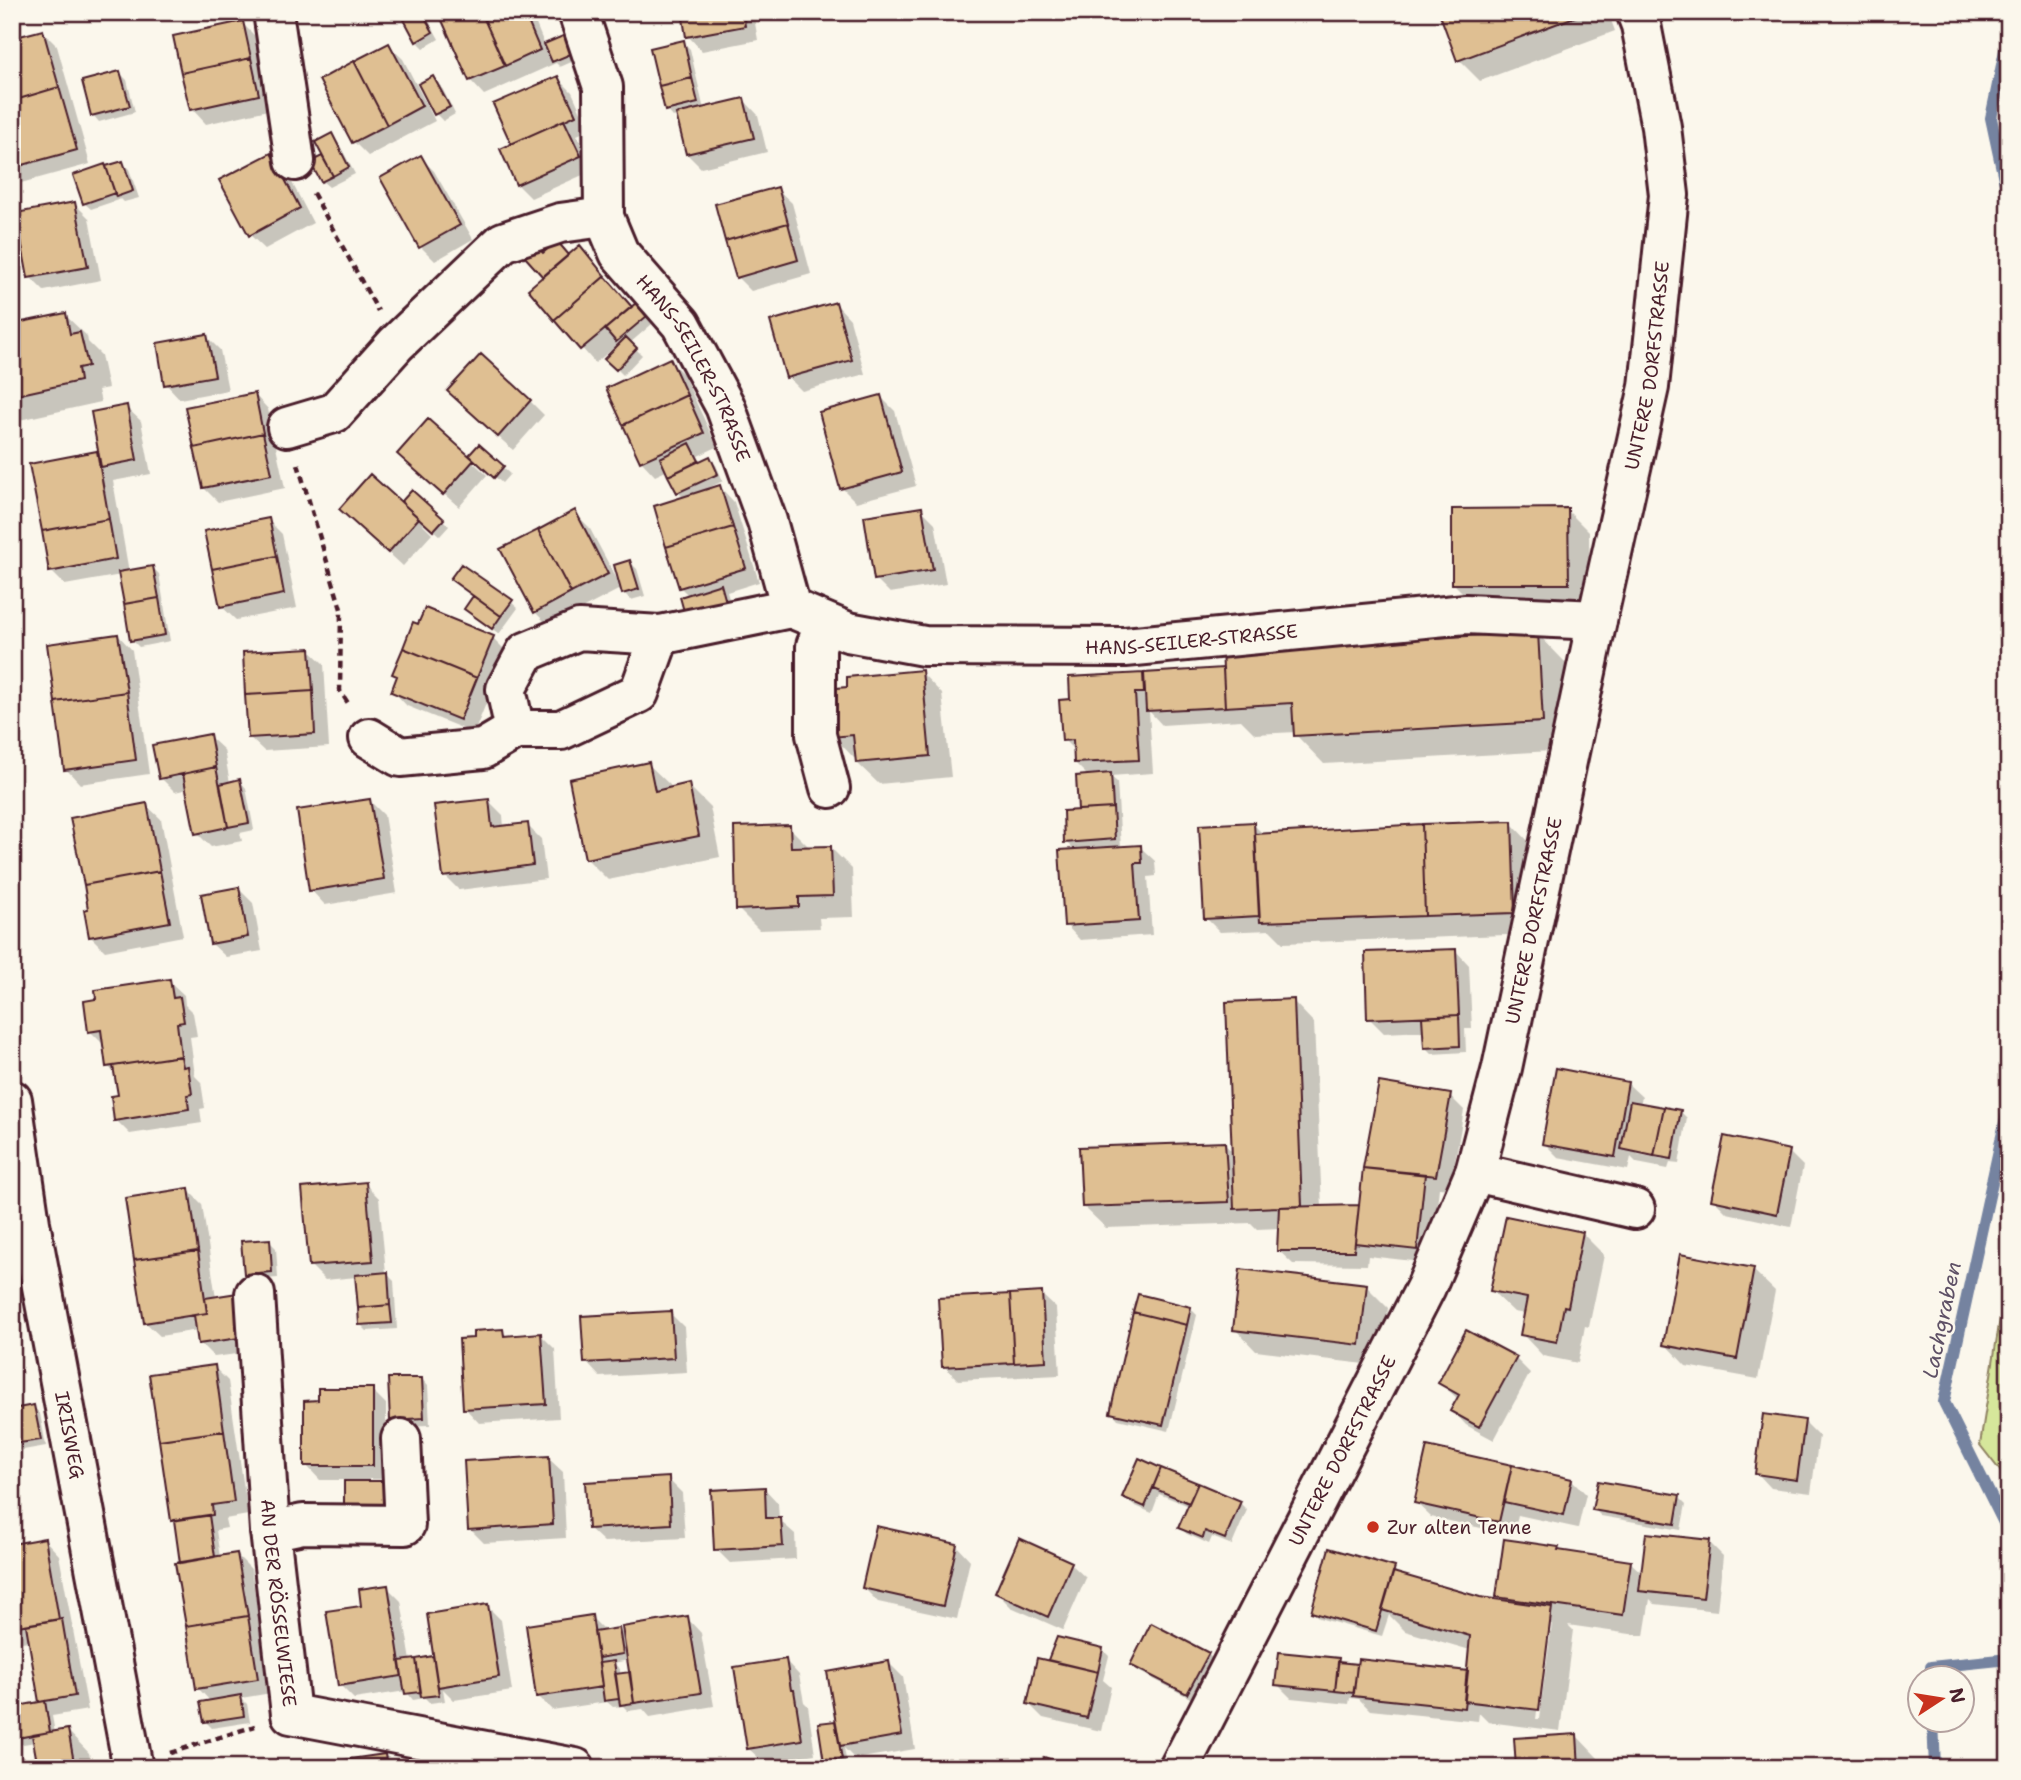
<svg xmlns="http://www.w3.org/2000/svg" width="2021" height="1780" font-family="'Shantell Sans',sans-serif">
<rect width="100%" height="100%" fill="#fbf7ec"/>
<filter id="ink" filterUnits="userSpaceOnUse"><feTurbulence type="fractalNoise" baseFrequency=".0143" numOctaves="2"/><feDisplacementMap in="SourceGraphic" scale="14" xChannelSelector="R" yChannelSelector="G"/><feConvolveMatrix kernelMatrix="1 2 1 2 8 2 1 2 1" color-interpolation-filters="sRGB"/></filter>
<g filter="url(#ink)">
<path fill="#d6e79b" stroke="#908363" stroke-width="2" d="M2009,1261V1482L1980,1445Z"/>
<path fill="#0003" fill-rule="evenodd" d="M402,12H424L439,39L424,48L417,41Z
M453,12H531L545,46L570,35L583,57L560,67L556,63L484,95L470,80Z
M683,12H753L758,40L702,51L688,36Z
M1441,12H1608L1615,31L1480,81L1459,60Z
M242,23L256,37L272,109L206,124L192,109Z
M43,32L57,46L90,164L21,183L12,174V40Z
M683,42L690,49L704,110L744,100L758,115L767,152L701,168L687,154L678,115L673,117L667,110Z
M388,45L403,59L435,121L368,156L354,142Z
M120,73L127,80L135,112L99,122L93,115Z
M433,78L440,84L455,114L443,121L436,114L420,84Z
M558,78L572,92L589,130L577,135L594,170L531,198L517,184L513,145L496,105Z
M331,135L338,142L355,174L329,187L322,181L313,163L324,157Z
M270,155L285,169L313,223L265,249L250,235Z
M420,157L434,171L473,239L435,261L421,247Z
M122,163L129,169L139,198L124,202L121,199L91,209L84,203L76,176Z
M777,189L792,203L811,274L751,291L737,277Z
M75,204L89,218L101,280L44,291L30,277Z
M580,248L633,308L643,312L652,324L630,343L642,355L623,375L607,359L617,348L615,347L595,363L530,289L545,277L543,255L569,257Z
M836,304L850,319L865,374L802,391L788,377Z
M65,315L87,336L88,342L101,355L108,388L98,390L101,402L15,421L12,418V326Z
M206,336L220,350L228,390L180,399L166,384Z
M669,360L683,374L717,447L698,456L701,462L709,459L716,465L723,481L704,490L705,492L720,487L734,502L759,582L727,592L732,609L689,596L681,588L656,507L684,498L678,492L668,470L655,476L641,461Z
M254,394L268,409L285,488L218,502L204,488Z
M881,397L895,411L916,486L856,502L842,488Z
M530,401L544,415L513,450L464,406Z
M126,407L141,421L151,474L113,481L129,572L153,568L159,574L170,641L139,647L132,640L121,575L65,585L51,571L31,465L100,452Z
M428,421L487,475L459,507L414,468Z
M479,447L510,474L502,483L478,462Z
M401,505L443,520L449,526L440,536L424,522L422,524L432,534L403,566L356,523Z
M921,509L935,523L946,584L890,593L876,579Z
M1567,510L1589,532L1590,604L1475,605L1454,584Z
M575,513L589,527L621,587L630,562L637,569L645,596L631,600L624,593L622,588L549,626L535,612Z
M268,520L282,534L297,608L236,620L221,606Z
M452,579L511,602L518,608L499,634L467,609L475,597Z
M1537,633L1565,662L1570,750L1324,764L1296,735V732L1255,734L1241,720L1162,725L1149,711L1153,773L1110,776L1117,782L1121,848L1140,847L1155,861L1156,876L1148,877L1152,935L1080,940L1066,925L1075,851L1066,842L1080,812L1077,777H1089L1075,763V751L1064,740L1072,701L1070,679L1225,670Z
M118,635L132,650L149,774L80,784L66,769Z
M493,638L507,652L474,733L407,706L393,691L398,677L394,673Z
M309,650L324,664L329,747L264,751L249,737Z
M921,672L942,694L951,777L879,784L857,763V757L854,758L833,736L849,688Z
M209,736L224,750L230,783L240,781L246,788L254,830L240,833L242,841L211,847L197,833L188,789L175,792L161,778Z
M648,764L670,785L671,789L688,785L710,807L720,857L608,880L587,859Z
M488,800L503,815L504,828L527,825L541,839L546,879L459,890L445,876Z
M370,801L384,815L397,893L325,905L311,890Z
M146,805L161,819L183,936L105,951L91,937L90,911Z
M1511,823L1532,845L1535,934L1283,943L1270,930L1220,932L1206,918L1253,824L1265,836Z
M789,827L811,849L831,848L852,869L854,917L819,918L820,928L759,930L738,909Z
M239,889L253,903L262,951L226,957L211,943Z
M1455,950L1469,965L1472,1029H1465L1466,1052L1432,1054L1425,1047V1031L1384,1033L1369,1018Z
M169,981L184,995L185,1005L193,1013L197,1036L190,1037L195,1076L201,1082L205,1108L200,1109L202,1123L130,1134L116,1120L120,1096L116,1075L108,1066L105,1046L90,1031L98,1001Z
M1293,1001L1314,1023L1322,1208L1361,1207L1450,1096L1464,1110L1450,1189L1439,1188L1431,1263L1368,1256L1367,1265L1293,1264L1278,1250L1280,1228L1257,1229L1251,1223L1106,1228L1084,1207L1224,1144L1234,1153Z
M1627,1083L1642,1097L1640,1104L1680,1111L1687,1118L1679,1164L1670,1163L1668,1169L1637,1163L1631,1157L1628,1170L1558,1157L1544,1143ZM1637,1151L1663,1156V1159L1637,1154Z
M1789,1152L1803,1166L1791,1227L1727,1213L1713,1199Z
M365,1184L379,1198L386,1273L394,1281L397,1329L367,1331L360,1324L357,1277L325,1280L311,1266Z
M188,1190L202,1204L216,1298L260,1351L214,1357L200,1343L198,1330L160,1336L145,1322Z
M1582,1233L1604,1255L1589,1327L1585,1326L1578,1363L1543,1356L1522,1334L1526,1314L1514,1312L1492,1291Z
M269,1241L276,1248L278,1278L252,1280L246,1273Z
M1753,1270L1775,1291L1758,1379L1686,1366L1665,1344Z
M1366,1286L1388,1308L1381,1366L1256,1351L1235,1329Z
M1041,1294L1056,1308L1060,1375L958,1380L944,1366Z
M1190,1308L1197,1315L1169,1431L1118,1419L1112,1412Z
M670,1313L684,1327L687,1372L600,1377L586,1362Z
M502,1331L508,1337L541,1335L555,1349L559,1418L479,1423L465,1408L475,1339Z
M1467,1332L1516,1359L1530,1373L1494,1440L1466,1425L1452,1410L1458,1399L1440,1383Z
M214,1367L228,1381L248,1515L225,1519L227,1528L216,1530L220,1558L237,1555L251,1569L271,1693L241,1698L247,1704L250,1722L212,1728L205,1721L211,1702L198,1688L177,1524L172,1520Z
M422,1379L428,1386L430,1425L398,1426L392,1419Z
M372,1390L386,1404V1479H369V1483L345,1514L346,1480H320L306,1465Z
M34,1407L40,1414L46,1446L12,1452V1411Z
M1805,1422L1819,1436L1811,1493L1771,1488L1757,1473Z
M1428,1449L1572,1480L1586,1494L1578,1528L1518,1515L1513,1535L1431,1517L1416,1503Z
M548,1458L563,1472L566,1538L484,1543L470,1529Z
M1140,1460L1240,1503L1247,1510L1232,1545L1212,1537L1209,1544L1187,1534L1180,1528L1189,1506L1159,1494L1152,1513L1131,1504L1124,1497Z
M668,1479L682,1493L685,1538L604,1542L589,1528Z
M764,1488L778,1503L779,1520L795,1534L796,1559L730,1563L716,1549Z
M1679,1497L1686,1504L1681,1530L1601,1516L1594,1509Z
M45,1540L59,1555L88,1710L52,1716L55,1733L68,1731L89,1753L92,1768H39L35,1742L12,1746V1708L42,1703L40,1701L30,1641L14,1643L12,1641V1546Z
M1709,1542L1723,1556L1717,1611L1655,1604L1650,1599L1644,1636L1568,1625L1573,1630L1560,1731L1488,1722L1479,1713L1478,1721L1370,1710L1359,1699L1350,1698L1349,1704L1291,1698L1277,1684L1338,1660L1342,1664L1356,1665L1359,1668L1469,1673L1470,1650L1405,1631L1389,1615L1382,1636L1319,1618L1312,1611L1394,1569L1400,1576L1480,1599L1503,1602L1497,1596L1558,1548L1562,1552L1630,1562L1643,1574ZM1548,1624H1552L1539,1719H1536Z
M956,1545L970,1560L957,1619L878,1602L864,1588Z
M1071,1564L1086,1578L1063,1630L1011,1607L997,1593Z
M387,1587L401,1601L411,1661L432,1658L436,1661L487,1606L501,1620L512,1691L454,1700L443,1689L445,1701L430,1703L425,1698L413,1700L406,1691L354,1699L340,1685L363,1608Z
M591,1617L606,1632L619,1630L626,1637L687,1618L701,1633L714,1706L650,1717L643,1709L628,1711L623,1706L613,1707L607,1702L552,1710L538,1696ZM629,1660L631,1674L620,1675V1669L613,1663Z
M1058,1639L1102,1649L1109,1656L1103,1680L1111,1687L1101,1731L1043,1718L1029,1704Z
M1208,1654L1214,1661L1194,1700L1138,1671L1132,1664Z
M785,1660L799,1675L804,1702L808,1706L815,1754L763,1762L748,1748Z
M889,1663L903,1677L915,1749L855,1759L844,1748L847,1765L832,1768L826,1761L834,1722L838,1726Z
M1577,1736L1598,1758L1599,1768H1517Z
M385,1755L397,1768H346Z"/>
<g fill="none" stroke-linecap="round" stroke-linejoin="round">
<path stroke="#7583a0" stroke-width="12" d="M2009,31L1991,118L2009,202
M2009,1104L1944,1402L2009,1533
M1931,1678V1667L2009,1659
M1933,1720L1935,1768"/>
</g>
<path fill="#dfbf92" stroke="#4a1f2b" stroke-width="2" d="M400,12H422L433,32L416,42Z
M449,12H481L505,66L469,81L440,16Z
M481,12H524L540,50L505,66Z
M682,12H743L745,26L686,37Z
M1439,12H1588L1457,61Z
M243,21L251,58L181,73L173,36Z
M43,30L59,87L12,101V38Z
M570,33L578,51L552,62L544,44Z
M684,40L692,78L659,86L650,48Z
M389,43L422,106L387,125L354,61Z
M251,58L259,95L190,110L181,73Z
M354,61L387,125L352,143L319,80Z
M120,71L130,106L91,116L82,81Z
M433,76L450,107L434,115L418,84Z
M558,76L576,115L511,144L493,104Z
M692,78L698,103L665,111L659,86Z
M59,87L77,150L12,168V101Z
M744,98L754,138L686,154L676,114Z
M564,120L581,156L516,185L500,149Z
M332,133L349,167L333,176L315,142Z
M271,153L300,208L249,236L219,180Z
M421,155L460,225L419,248L380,178Z
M322,156L333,176L321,182L310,162Z
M123,161L133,191L116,197L106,166Z
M105,164L115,193L83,204L73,175Z
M778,187L788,223L725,241L715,204Z
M75,202L88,267L28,278L16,213Z
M788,223L798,260L736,278L725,241Z
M557,241L569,255L543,277L525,257L537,247L543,253Z
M580,245L605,276L554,320L528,289Z
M605,276L632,307L580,350L554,320Z
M836,302L852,360L786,378L770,321Z
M636,303L647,316L616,342L605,329Z
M66,313L70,334L80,332L88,366L78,368L80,381L12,396V324Z
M207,334L215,376L164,385L157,343Z
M626,337L637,348L616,370L604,359Z
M481,354L531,400L498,437L447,391Z
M670,358L687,395L623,425L606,388Z
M255,393L263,433L194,448L185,407Z
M687,395L704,433L640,462L623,425Z
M881,395L902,472L840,489L819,412Z
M127,405L137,460L101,467L91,412Z
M428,419L474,460L443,495L397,454Z
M263,433L272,474L203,488L194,448Z
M690,443L699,461L668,476L660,458Z
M479,444L504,466L494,478L469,455Z
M97,451L109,519L42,531L29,464Z
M710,456L718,474L677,493L668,476Z
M370,474L419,518L388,553L339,509Z
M720,485L733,527L666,547L654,506Z
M412,490L444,519L433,531L401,502Z
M922,507L933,570L874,580L864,516Z
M1568,508L1569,584H1452V509Z
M575,510L608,574L571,593L538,530Z
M269,518L277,556L212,569L204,531Z
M109,519L116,559L49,572L42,531Z
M733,527L746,568L679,588L666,547Z
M538,530L571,593L534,613L500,549Z
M277,556L284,594L220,607L212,569Z
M630,560L639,589L622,594L614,565Z
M461,564L513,600L501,616L450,579Z
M153,566L159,598L124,604L118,572Z
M721,584L726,602L685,615L680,597Z
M473,596L501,616L492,629L464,609Z
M159,598L165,635L130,641L124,604Z
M425,608L494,636L477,678L403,648L413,622L418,624Z
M1538,632L1543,722L1294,736L1292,703L1225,707L1222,650Z
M118,634L127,692L55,702L47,644Z
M310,648L313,691L245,695L243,652Z
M403,648L477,678L460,720L391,692L397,676L392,674Z
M1223,668L1225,707L1146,711L1144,673Z
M922,670L930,756L856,763L853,735L831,737L826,689L847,687V677Z
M1143,673L1144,693H1135L1139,760L1074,763L1073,740L1062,741L1059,700L1070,699L1069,677Z
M313,691L315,734L248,738L245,695Z
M127,692L136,760L64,770L55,702Z
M210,734L216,767L159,779L152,745Z
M649,762L655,791L689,783L699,836L585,859L569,779Z
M216,767L228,827L195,834L183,774Z
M1111,773L1113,808L1078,810L1076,776Z
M240,779L249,823L228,827L220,784Z
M370,799L384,879L309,891L297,810Z
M489,799L492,827L528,823L533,865L443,877L434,805Z
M147,803L160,871L84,885L70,818Z
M1113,808L1115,839L1064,843L1063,811Z
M1512,821L1515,913L1425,916L1422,824Z
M1254,822L1259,916L1204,919L1199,825Z
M1422,824L1425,916L1260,922L1255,834Z
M790,825L791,847L831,846L833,896L799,897V907L736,910L734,827Z
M1141,845L1142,863H1135L1139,921L1064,926L1059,850Z
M160,871L170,922L89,937L84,910L88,909L84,885Z
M239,887L248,937L210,944L201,894Z
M1456,949L1459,1015L1367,1019L1365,952Z
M170,979L173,998L180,997L184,1022L177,1023L181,1056L106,1067L101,1030L88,1032L84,1001L96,999L95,990Z
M1294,999L1302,1206L1234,1209L1226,1002Z
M1459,1015L1460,1046L1424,1048L1422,1017Z
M181,1056L183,1067L188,1066L192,1094L187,1095L189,1109L114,1121L111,1096L118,1095L113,1066Z
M1556,1068L1628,1082L1615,1157L1542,1144Z
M1379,1082L1451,1094L1436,1176L1363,1168Z
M1630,1101L1664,1107L1654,1156L1621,1149Z
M1664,1107L1681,1110L1672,1159L1654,1156Z
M1724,1136L1790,1150L1777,1214L1711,1200Z
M1225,1142L1229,1202L1082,1207L1079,1147Z
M1363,1168L1425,1174L1417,1250L1355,1243Z
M366,1182L373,1261L309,1266L302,1188Z
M189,1188L198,1251L134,1260L125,1198Z
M1359,1205L1354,1251H1277L1279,1207Z
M1506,1216L1583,1232L1568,1307L1564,1306L1557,1342L1520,1335L1527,1298L1490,1291Z
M270,1239L272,1272L244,1274L241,1241Z
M198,1251L207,1313L144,1323L134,1260Z
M1680,1254L1754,1268L1737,1359L1663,1345Z
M1240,1269L1367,1284L1360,1345L1233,1330Z
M388,1272L390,1305L358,1308L355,1275Z
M244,1292L246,1337L198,1344L194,1315L207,1313L205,1298Z
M1042,1292L1046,1361L1014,1363L1010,1294Z
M1010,1294L1014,1363L942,1367L938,1298Z
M1138,1294L1191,1307L1187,1325L1133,1312Z
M390,1305L392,1323L359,1325L358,1308Z
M671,1311L674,1358L584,1363L581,1316Z
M1133,1312L1187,1325L1163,1425L1110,1413Z
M503,1329L504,1336L541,1333L546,1404L463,1409L459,1339L473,1338V1331Z
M1466,1330L1517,1357L1479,1427L1450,1411L1459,1395L1438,1383Z
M215,1365L224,1431L159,1440L149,1374Z
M388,1378H422L424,1418L390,1420Z
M318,1388H373V1466H304V1401L318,1400Z
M34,1405L41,1440L12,1444V1409Z
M1763,1414L1805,1420L1797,1480L1755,1474Z
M224,1431L234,1502L212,1505L213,1515L171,1521L159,1440Z
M1427,1446L1512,1465L1499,1522L1414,1503Z
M549,1456L553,1524L468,1530L464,1461Z
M1139,1458L1161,1468L1145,1507L1122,1497Z
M1512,1465L1572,1479L1564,1515L1504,1502Z
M1161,1468L1198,1483L1189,1503L1153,1488Z
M669,1477L671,1524L588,1529L585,1482Z
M344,1481H393L392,1515L344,1514Z
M1598,1481L1680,1495L1675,1524L1592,1510Z
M1198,1483L1241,1501L1225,1539L1205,1531L1203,1538L1178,1528Z
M765,1487L766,1518H781L783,1546L714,1550L711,1490Z
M209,1515L215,1557L180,1563L174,1520Z
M876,1526L957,1544L943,1606L862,1588Z
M1646,1533L1710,1540L1703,1598L1639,1591Z
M45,1538L59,1619L12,1627V1544Z
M1019,1538L1072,1562L1048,1617L995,1593Z
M1504,1539L1559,1547L1558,1550L1631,1561L1623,1615L1496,1597Z
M1329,1548L1395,1567L1376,1631L1311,1612Z
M237,1553L248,1616L186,1626L175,1563Z
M1393,1572L1480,1597L1552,1607L1539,1710L1464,1701L1470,1636L1382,1610Z
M388,1585L402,1676L338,1686L326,1611L361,1606L359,1589Z
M488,1604L499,1677L438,1687L427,1614Z
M592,1615L602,1687L536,1697L526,1625Z
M248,1616L258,1679L196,1689L186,1626Z
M688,1616L701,1693L634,1703L622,1627Z
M62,1619L75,1696L39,1702L26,1625Z
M1151,1623L1209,1653L1187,1694L1130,1665Z
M619,1628L623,1654L598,1658L594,1632Z
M1057,1637L1103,1648L1098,1672L1048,1660Z
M1279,1652L1339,1658L1335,1691L1275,1685Z
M433,1656L439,1695L421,1697L416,1659Z
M1037,1658L1098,1672L1087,1718L1027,1704Z
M416,1659L421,1692L405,1694L399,1661Z
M786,1659L791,1690H794L802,1740L747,1749L734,1667Z
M1358,1659L1468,1671L1464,1708L1353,1696Z
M614,1661L619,1699L604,1701L599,1663Z
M889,1661L902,1735L840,1746L827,1672Z
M1338,1662L1357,1664L1354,1693L1335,1691Z
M630,1672L634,1703L620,1705L615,1674Z
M241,1695L244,1716L204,1722L200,1702Z
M45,1701L50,1732L12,1739V1707Z
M835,1721L842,1759L824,1762L818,1723Z
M68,1729L75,1768H38L32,1735Z
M1577,1734L1579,1768H1516L1514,1738Z
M385,1754L387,1768H344L343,1760Z
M1044,1757L1076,1768H1040Z"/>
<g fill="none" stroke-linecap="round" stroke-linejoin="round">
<g stroke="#4a1f2b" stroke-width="44">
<g id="minor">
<path d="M273,12L295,161"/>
<path id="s1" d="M578,12L603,87L604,217L619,253L681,324L725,406L767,521L791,608L848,632L924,646L1125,647L1466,614L1597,620"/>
<path d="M287,427L334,413L396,344L503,242L560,223L604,217"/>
<path d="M825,623L816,646V735L830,788"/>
<path d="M515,730L506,689L526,652L579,630L660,635"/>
<path d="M369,738L400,757L483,749L515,730H561L639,693L660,635L791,608"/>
<path id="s2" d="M12,1100L30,1223L133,1768"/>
<path d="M1475,1172L1635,1209"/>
<path id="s3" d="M255,1294L270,1531L291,1714L575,1768"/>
<path d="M270,1531L303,1524L405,1525L401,1439"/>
<path id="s4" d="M1179,1768L1426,1287L1475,1172L1502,1068L1597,620L1649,387L1669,195L1661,127L1641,25L1636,12"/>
</g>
</g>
<path stroke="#4a1f2b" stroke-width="4.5" stroke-dasharray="7 5" stroke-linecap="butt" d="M313,193L378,311
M298,464L341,609L340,691L350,706
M170,1753L255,1726"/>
<use href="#minor" stroke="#fbf7ec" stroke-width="38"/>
</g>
</g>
<circle fill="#c8321e" stroke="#fbf7ec" stroke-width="2.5" cx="1373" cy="1527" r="7"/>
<g text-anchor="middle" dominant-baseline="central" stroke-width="5" stroke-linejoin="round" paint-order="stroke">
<g font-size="19" fill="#4a1f2b" stroke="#fbf7ec">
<text stroke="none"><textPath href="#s4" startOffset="1491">UNTERE DORFSTRASSE</textPath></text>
<text stroke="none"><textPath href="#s1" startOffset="387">HANS-SEILER-STRASSE</textPath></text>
<text stroke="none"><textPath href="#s1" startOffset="1055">HANS-SEILER-STRASSE</textPath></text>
<text stroke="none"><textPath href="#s4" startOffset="924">UNTERE DORFSTRASSE</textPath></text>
<text stroke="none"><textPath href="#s2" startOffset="340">IRISWEG</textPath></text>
<text stroke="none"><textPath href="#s4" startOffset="357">UNTERE DORFSTRASSE</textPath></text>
<text stroke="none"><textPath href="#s3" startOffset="310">AN DER RÖSSELWIESE</textPath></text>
</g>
<g font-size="19" fill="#4a1f2b" stroke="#fbf7ec" text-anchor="start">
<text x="1387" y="1527">Zur alten Tenne</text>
</g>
<g font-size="21" font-style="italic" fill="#5f5166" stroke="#fbf7ec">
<text transform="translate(1942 1320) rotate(-78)">Lachgraben</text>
</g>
</g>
<rect width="2021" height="1780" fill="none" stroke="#fbf7ec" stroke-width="42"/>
<rect x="21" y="21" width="1979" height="1738" fill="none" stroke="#4a1f2b" stroke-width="2.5" filter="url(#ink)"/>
<g transform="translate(1941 1699) rotate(78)"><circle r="33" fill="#fbf7ec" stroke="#b4a19f" stroke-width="2"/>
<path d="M0-5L12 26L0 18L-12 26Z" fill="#c8321e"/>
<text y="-10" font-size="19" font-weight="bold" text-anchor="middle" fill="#4a1f2b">N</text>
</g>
</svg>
